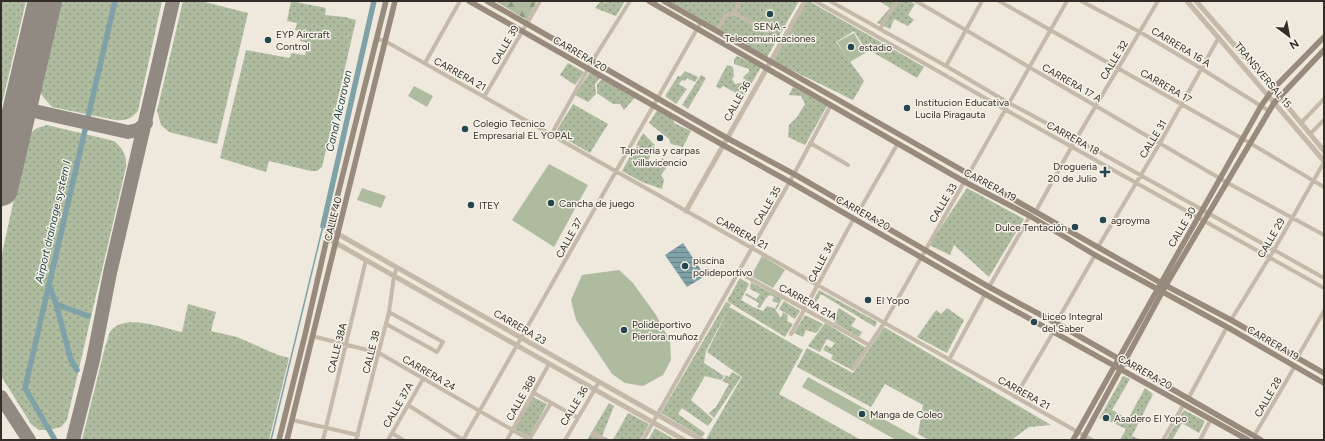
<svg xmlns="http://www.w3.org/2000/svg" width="1325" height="441" font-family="Figtree,sans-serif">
<defs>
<pattern id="grass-dots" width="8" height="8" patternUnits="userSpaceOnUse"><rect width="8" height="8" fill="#aebb9f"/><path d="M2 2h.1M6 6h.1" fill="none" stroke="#8e9882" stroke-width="1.8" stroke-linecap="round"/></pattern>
<pattern id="forest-firs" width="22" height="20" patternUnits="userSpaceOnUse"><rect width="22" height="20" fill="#aebb9f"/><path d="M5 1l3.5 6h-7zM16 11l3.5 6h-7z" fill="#8e9882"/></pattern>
<pattern id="water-rules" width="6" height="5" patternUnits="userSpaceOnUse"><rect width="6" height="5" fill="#7fa1a8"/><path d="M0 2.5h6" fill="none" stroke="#698489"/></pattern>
</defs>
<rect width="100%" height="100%" fill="#eee8dd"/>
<path fill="url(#grass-dots)" d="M1,1H26L1,108Z
M59,1H162L138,111C131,119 126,121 115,120L52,107L44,98L40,92L39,82Z
M183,1H201L248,13L217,144L169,132L161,125L157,111Z
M291,1L326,8L325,15L345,17L356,20L322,167L317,171H311L269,161L266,172L220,158L246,50L290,58L291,53L305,55L308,43L300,41L302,31L295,30L297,23L287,21Z
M601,1L605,3L606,1H625L616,16L595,8Z
M670,1H799L767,57Z
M807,1H809L924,67L917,78L864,47L854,31L836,42L864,81L853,100L773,61Z
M879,1H909L915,4L908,15L914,20L908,26L894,19L890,29L877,23L890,8Z
M737,56L761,67L738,107L736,105L740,95L723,86L720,89L716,86L727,65L733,67L734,76L732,79L735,84L741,83L744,79L743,77L749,72V69L734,64V59Z
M568,63L584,72L575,85L560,75Z
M685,71L698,77L695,82L687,78L685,81L682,80L679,84L677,83L687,89L676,104L665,96L678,76H681Z
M590,72L600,78L595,84L596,94L588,102L575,95Z
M701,75L706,78L688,109L682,105Z
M602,79L636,96L624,110L620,104H613L597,93V84Z
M793,87L827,106L805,145L788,137L789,125L797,117L805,104L801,96L789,95Z
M573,104L608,124L590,153L555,133Z
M658,109L673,117L674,123L691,131L683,147L671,144L669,139L649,123Z
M47,125L114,141C123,148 127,156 126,167L67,420L61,427L49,430H39L31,424L1,376V258L28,135L37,128Z
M643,133L655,145L647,164L658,167L662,158L669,164L661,175L664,180L662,189L642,182L622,171Z
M967,188L1024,219L989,277L954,245L950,255L929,245Z
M740,278L749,284L741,300L753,307L763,311L767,306L774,308L781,318L783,312L788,316L787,321L793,324L785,337L727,301Z
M751,282L782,299L776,310L775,308L778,303L772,301L774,297L770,295L766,298L760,308L757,307L759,303L745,295L746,293L756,299L760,294L750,289Z
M819,290L877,322L875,327L821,294L816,302L812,303Z
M784,301L800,311L795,319L779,309Z
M726,302L731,304L729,307L803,350L779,394L861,440H708L706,439L742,377L707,352L729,308L706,351L704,363L724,376L721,380L705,376L691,400L713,419L708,426L682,408L678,414L705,433L702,437L661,413Z
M188,304L216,312L211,331L237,337L278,355L289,358L269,440H82L105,347C107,342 108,336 110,332C123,312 163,328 182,332Z
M839,308L856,319L851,326L862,332L859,337L833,322Z
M947,308L964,320L947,353L917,337L936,310L941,314Z
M805,315L823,324L816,333L806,330L803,337L794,333Z
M825,323L866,348L852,370L831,359L833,355L823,350L826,345L831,348L835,343L827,339L820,352L808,346Z
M884,327L1051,425L1029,427L1011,440H929L918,434L923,405L885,384L871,407L797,367L807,348L853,373Z
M732,372L741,377L714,418L709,413L716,407L729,384L722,381L726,375L729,377Z
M1123,376L1130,379L1112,410L1128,419L1145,388L1153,394L1132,436L1141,440H1120L1126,429L1103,418L1099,419Z
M533,397L547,404L529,437L515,429Z
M609,403L614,406L602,436L611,440H587Z
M1184,410L1205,421L1199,433L1182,423L1172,440H1166Z
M628,413L649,424L640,440H613Z
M655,428L675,440H648Z"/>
<path fill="url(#forest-firs)" d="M495,1H537L527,20Z"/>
<path fill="#aebb9f" d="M854,33L865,53L850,62L837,42Z
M414,86L433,96L427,107L408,96Z
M549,164L588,185L554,247L512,220Z
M362,188L386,196L381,208L357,200Z
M762,256L785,270L773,288L751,276Z
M619,270L633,283L656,315L670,341L671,360L663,375L643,386L625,383L612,374L576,320L571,300L582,275Z
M808,377L921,440H896L802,387Z"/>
<path fill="url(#water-rules)" d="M683,243L705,276L687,287L665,255Z"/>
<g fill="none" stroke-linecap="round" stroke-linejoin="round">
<path stroke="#7fa1a8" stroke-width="1.5" d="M271,440L323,226"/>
<path stroke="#7fa1a8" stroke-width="5.5" d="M323,226L374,1
M49,284L56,304L88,316
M56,304L71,360L77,370
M55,440L25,388L115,1"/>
<path stroke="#908a83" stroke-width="14" d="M23,94L28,107L34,111L128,132L138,130L146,123
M17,121L23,114L34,111
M1,397L29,440
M73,440L93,360L110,273L173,1"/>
<path stroke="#908a83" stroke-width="34" d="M1,189L45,1"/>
<path stroke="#c5baaa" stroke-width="4" d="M815,1L1006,110L1324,288
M830,1L946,66L1009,103L1076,139L1324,278
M916,1L1226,182L1324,235
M999,1L1243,139L1324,187
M1081,1L1140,32L1202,69L1269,111
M734,13L768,32
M880,29L897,1
M717,31L725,16L734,13L740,1
M377,39L385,41L1092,440
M425,63L460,1
M946,66L982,1
M484,97L540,1
M1301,123L1324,99
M1310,134L1324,120
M551,135L593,60L630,1
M810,143L848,165
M859,211L898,143
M1036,211L1072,146L1158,1
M1098,247L1160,143L1219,37
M738,272L869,345
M989,287L1030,216
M1231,320L1274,250L1324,162
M1056,323L1095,255
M386,324L437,352L443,342L389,312
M791,334L854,218
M312,336L379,353L530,440
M1297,358L1324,311
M949,360L985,294
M853,369L884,323L1067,1
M534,393L578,418
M1015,397L1054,331
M1188,399L1227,327
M408,405L463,440
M292,420L358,435
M392,433L403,440
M593,433L605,440
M1254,436L1295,366
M323,440L366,260
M356,440L389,312L394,276L397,267
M388,440L423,379
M463,440L701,22
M507,440L549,364
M529,440L551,403
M565,440L599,382
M643,440L794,174L831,105
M1163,440L1184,404
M1200,440L1211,419"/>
<path stroke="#c5baaa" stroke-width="5" d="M1187,1L1324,161
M1196,1L1273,89L1324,151
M686,211L805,1
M329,229L702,440
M327,238L684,440"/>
<path stroke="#988a7c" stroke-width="5.5" d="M469,1L723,145L790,182L985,294L1248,440
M487,1L727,138L794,174L989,287L1056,323L1261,440
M649,1L965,182L1030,216L1095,255L1227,327L1324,383
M664,1L1161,283L1231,320L1324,373
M279,440L305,335L327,238L386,1
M287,440L395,1
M1073,440L1161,283L1261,106L1273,89L1324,37
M1082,440L1166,285L1274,103L1324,50"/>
</g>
<g fill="#24474f" stroke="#f7f2e8" stroke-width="1.5">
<circle cx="770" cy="14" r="4"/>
<circle cx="268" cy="40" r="4"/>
<circle cx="851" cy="47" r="4"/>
<circle cx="907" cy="108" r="4"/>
<circle cx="465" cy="129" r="4"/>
<circle cx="660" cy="138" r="4"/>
<path d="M1103 166h4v4h4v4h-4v4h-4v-4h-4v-4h4z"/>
<circle cx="551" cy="203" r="4"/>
<circle cx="471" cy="205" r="4"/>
<circle cx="1103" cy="220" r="4"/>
<circle cx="1075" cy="227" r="4"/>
<circle cx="685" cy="266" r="4"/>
<circle cx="868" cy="300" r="4"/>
<circle cx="1034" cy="322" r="4"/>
<circle cx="624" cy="330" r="4"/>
<circle cx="862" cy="414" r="4"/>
<circle cx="1106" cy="418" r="4"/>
</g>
<g text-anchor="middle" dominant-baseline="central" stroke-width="3" stroke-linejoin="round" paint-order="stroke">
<g font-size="10" fill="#332d29" stroke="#f7f2e8" text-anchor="start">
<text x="770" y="26" text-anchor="middle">SENA -<tspan x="770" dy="12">Telecomunicaciones</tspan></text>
<text x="276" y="34">EYP Aircraft<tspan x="276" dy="12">Control</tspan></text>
<text x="859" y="47">estadio</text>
<text x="915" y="102">Institucion Educativa<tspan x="915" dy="12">Lucila Piragauta</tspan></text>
<text x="473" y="123">Colegio Tecnico<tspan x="473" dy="12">Empresarial EL YOPAL</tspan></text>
<text x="660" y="150" text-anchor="middle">Tapiceria y carpas<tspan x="660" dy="12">villavicencio</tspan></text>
<text x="1097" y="166" text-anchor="end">Drogueria<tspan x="1097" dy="12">20 de Julio</tspan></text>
<text x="559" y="203">Cancha de juego</text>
<text x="479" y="205">ITEY</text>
<text x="1111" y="220">agroyma</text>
<text x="1067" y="227" text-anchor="end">Dulce Tentación</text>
<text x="693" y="260">piscina<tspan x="693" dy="12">polideportivo</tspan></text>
<text x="876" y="300">El Yopo</text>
<text x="1042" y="316">Liceo Integral<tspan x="1042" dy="12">del Saber</tspan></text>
<text x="632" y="324">Polideportivo<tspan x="632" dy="12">Pierlora muñoz</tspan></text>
<text x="870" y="414">Manga de Coleo</text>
<text x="1114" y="418">Asadero El Yopo</text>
</g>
<g font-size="10" fill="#332d29" stroke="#f7f2e8">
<text transform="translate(505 45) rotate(-60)">CALLE 39</text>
<text transform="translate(1181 47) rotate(31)">CARRERA 16 A</text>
<text transform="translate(580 54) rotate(30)">CARRERA 20</text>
<text transform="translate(1114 60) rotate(-59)">CALLE 32</text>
<text transform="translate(460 74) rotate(29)">CARRERA 21</text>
<text transform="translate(1263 75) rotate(50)">TRANSVERSAL 15</text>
<text transform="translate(1072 83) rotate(30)">CARRERA 17 A</text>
<text transform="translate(1166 86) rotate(30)">CARRERA 17</text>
<text transform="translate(737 101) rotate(-61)">CALLE 36</text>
<text transform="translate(1073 138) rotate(29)">CARRERA 18</text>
<text transform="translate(1153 139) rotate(-59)">CALLE 31</text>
<text transform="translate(990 185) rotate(28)">CARRERA 19</text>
<text transform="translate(943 203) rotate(-59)">CALLE 33</text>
<text transform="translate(767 206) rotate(-60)">CALLE 35</text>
<text transform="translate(863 213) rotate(29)">CARRERA 20</text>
<text transform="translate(333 219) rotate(-76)">CALLE 40</text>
<text transform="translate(1182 227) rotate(-60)">CALLE 30</text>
<text transform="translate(742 233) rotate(29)">CARRERA 21</text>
<text transform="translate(569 238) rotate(-61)">CALLE 37</text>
<text transform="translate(1271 238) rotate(-60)">CALLE 29</text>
<text transform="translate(821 262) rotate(-62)">CALLE 34</text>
<text transform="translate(808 302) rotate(29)">CARRERA 21A</text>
<text transform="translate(520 327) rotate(30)">CARRERA 23</text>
<text transform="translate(1273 343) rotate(30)">CARRERA 19</text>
<text transform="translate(337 348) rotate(-76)">CALLE 38A</text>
<text transform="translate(371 352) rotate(-76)">CALLE 38</text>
<text transform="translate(1145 372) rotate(29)">CARRERA 20</text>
<text transform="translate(429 373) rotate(30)">CARRERA 24</text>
<text transform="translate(1024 393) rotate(29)">CARRERA 21</text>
<text transform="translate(1268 397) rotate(-60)">CALLE 28</text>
<text transform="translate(521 398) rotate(-61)">CALLE 36B</text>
<text transform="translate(398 405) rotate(-60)">CALLE 37A</text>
<text transform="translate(574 406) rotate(-59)">CALLE 36</text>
</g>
<g font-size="11" font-style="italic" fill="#24474f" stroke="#f7f2e8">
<text transform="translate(339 111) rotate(-77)">Canal Alcaravan</text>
<text transform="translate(53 222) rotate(-77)">Airport drainage system I</text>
</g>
</g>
<rect width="1325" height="441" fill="none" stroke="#332d29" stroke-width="4"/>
<g transform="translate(1289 36) rotate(148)" stroke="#f7f2e8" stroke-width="3" paint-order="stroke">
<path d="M0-3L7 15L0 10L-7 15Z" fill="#332d29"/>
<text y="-6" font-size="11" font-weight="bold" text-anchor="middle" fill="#332d29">N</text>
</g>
</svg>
